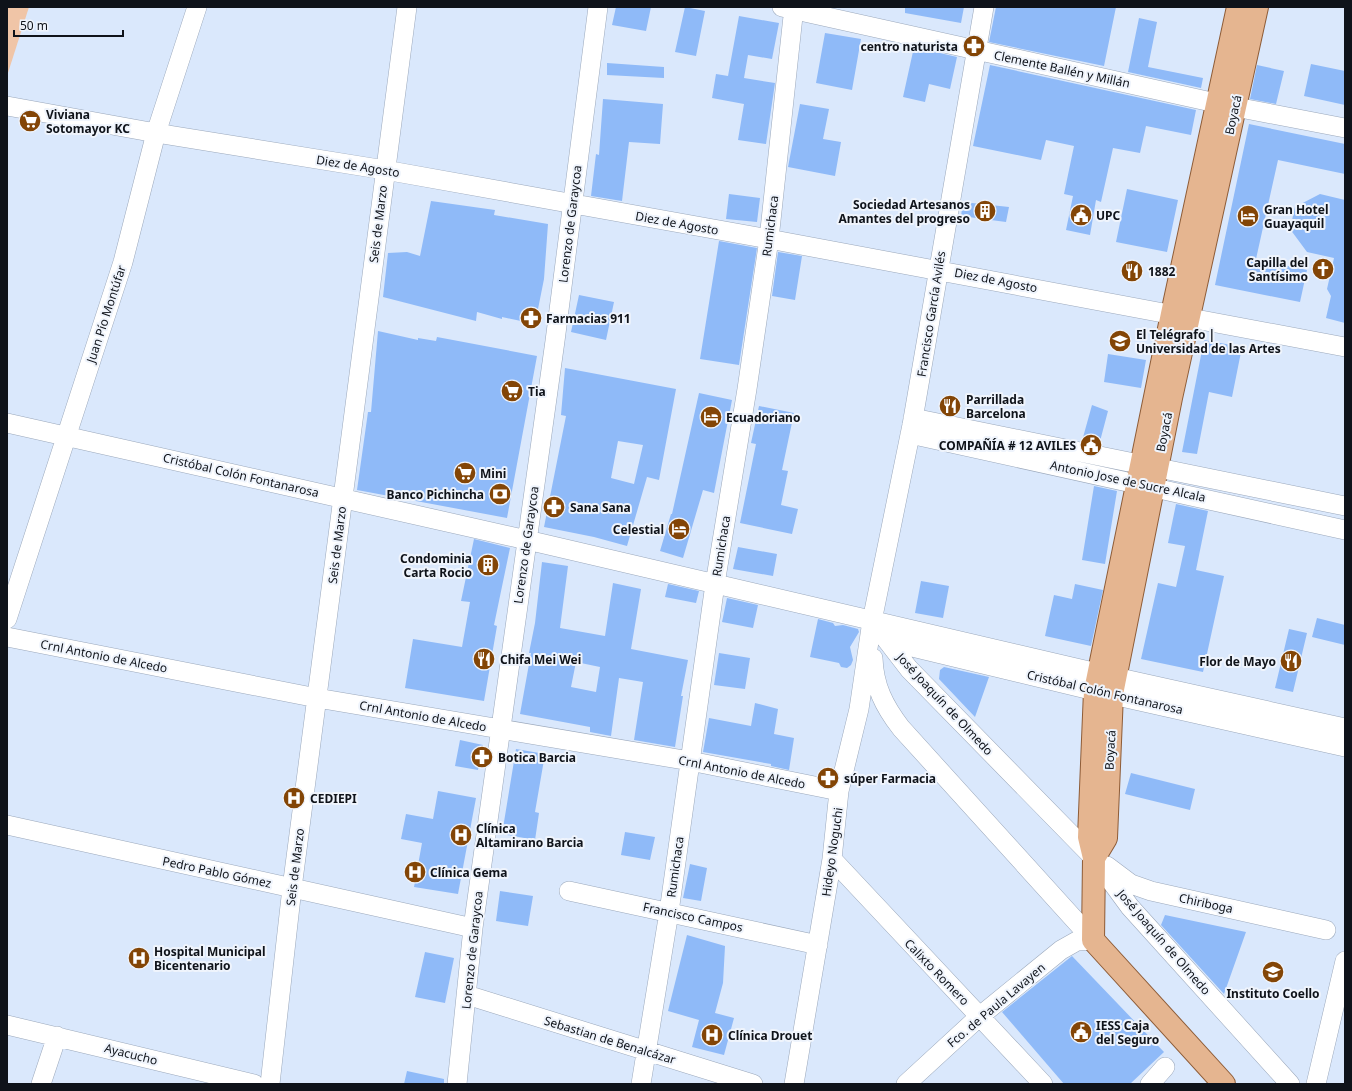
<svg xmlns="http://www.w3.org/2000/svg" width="1352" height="1091" font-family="'Noto Sans',sans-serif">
<rect width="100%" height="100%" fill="#dae8fc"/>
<path fill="#f0c5a7" d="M7,7H29L7,76Z"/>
<path fill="#8fbaf8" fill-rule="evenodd" d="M616,7H651L646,31L612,25Z
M685,7L705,11L696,56L675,52Z
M905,7H964L961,23L905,13Z
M996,7H1116L1104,66L989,42Z
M739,16L779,23L772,59L748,55L744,78L775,83L766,144L738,140L744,104L712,98L716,74L728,76Z
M1139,18L1157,22L1148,67L1203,78L1201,88L1128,72Z
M825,33L861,39L852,90L816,83Z
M914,47L957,57L950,89L929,84L925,102L903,97Z
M607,63L664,67V78L607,75Z
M1311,64L1345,71V105L1304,96Z
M990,65L1196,110L1191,135L1146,126L1140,153L1113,148L1101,202L1096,200L1090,235L1066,230L1073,196L1064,194L1074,146L1046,140L1041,160L973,146Z
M1257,65L1284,71L1276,104L1250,99Z
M603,99L663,104L660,144L629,142L622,201L591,196L596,154L599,155Z
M800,104L829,109L823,139L841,142L835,176L788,167Z
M1249,124L1345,144V174L1278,160L1256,259L1307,270L1300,302L1215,285Z
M1127,189L1178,200L1167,252L1116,242Z
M729,194L760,198L757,222L726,219Z
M1320,194L1345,200V323L1326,318L1331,296L1327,289L1334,258L1307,252L1290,229L1295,207Z
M431,201L495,210L494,215L548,224L544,279L535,324L502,317V319L477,312L476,321L383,297L388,253L407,252L420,256Z
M963,202L1009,207L1006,222L961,216Z
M719,241L757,248L739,365L700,359Z
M778,252L802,256L795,300L772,296Z
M579,295L614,302L606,340L571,332Z
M378,331L418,340V338L436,341L437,337L537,356L507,518L357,490L368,412H371Z
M1204,340L1242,347L1232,397L1209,392L1197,454L1182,452Z
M1108,354L1146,360L1141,388L1104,382Z
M565,368L676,389L659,480L647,477L627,546L594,537L544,527L566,416L561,415ZM618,441L643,445L634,484L611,478Z
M699,393L732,400L714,493L703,490L683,558L660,551L671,514H672Z
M1092,405L1108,411L1099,445L1082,441Z
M759,406L794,413L782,470L788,471L781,505L798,509L792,534L740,523L756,444L751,443Z
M1094,486L1117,491L1105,564L1082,560Z
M1176,504L1208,511L1196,570L1224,576L1203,672L1141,659L1158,583L1176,587L1185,546L1168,543Z
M474,539L510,548L494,625L497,626L484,701L405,688L413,639L462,647L470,602L461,601Z
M738,547L777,554L773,576L733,569Z
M542,562L568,566L560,628L605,636L613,583L641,589L631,649L688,660L681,696H683L675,747L634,740L643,682L619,678L611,736L590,732V727L520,714L531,653H529L535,623ZM576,662L600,667L596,692L571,687Z
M921,581L949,586L943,618L915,613Z
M668,584L699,591L696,603L665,597Z
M1075,584L1103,590L1091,646L1045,636L1054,595L1072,599Z
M727,598L758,605L753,628L722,622Z
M1317,618L1345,625V645L1312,637Z
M818,619L833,623L835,626L843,625L858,629L859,632L850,647L853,660L851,665L847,668L841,667L839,663L810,657Z
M1289,629L1307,633L1293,692L1275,688Z
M719,653L750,658L745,689L714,685Z
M944,667L989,677L975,717L939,679L940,670Z
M755,703L778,709L774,734L794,738L789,770L771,766V764L703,752L709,718L751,726Z
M460,740L483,745L478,770L455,766Z
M516,749L545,754L535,812L539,813L535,840L502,834Z
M1131,773L1195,789L1190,810L1125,794Z
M438,791L476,798L458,894L414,887L422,843L401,839L406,814L433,819Z
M625,832L655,837L650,860L621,855Z
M690,864L707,868L701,901L683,898Z
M500,891L533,896L528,926L496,921Z
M1165,915L1246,932L1224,994L1161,925Z
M687,935L725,946L723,983L715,1013L734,1018L724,1055L692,1047L699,1020L668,1011Z
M425,952L454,958L445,1003L415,997Z
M1072,956L1164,1052L1130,1084H1064L1002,1012Z
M407,1071L444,1079V1084H404Z"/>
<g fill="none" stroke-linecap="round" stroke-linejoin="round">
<g stroke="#9ba8bb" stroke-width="20">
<path id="minor" d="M782,7L1225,105L1345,128
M7,106L156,133L385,170L769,239L1345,347
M913,418L1345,506
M7,423L527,540L1106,675L1345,728
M910,434L1345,530
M7,619L123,262L156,133L197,7
M872,621L909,669L1094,858L1130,907L1290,1084
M886,631L908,646L1095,691L1345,747
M7,637L317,698L690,761L839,791
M873,658C874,686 884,706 901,728L1093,940
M7,825L473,928
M832,859L1043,1084
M1107,866L1131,884L1151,891L1326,930
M569,891L818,945
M467,995L753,1084
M7,1025L254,1084
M41,1084L57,1036
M270,1084L292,888L407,7
M457,1084L473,928L555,341L598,7
M641,1084L669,912L715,584L747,389L769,239L794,7
M794,1084L832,859L839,791L859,709L872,621L912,425L984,7
M906,1084L980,1016L1061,950L1077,941L1093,940
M1150,1084L1165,1067
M1316,1084L1345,961"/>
</g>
<g stroke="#8e5c37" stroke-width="24">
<path id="major" d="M1094,858L1106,838L1112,694L1171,398L1257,7
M1224,1084L1093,940L1094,858L1089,837L1095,691L1172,314L1238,7"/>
</g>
<use href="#minor" stroke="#fff" stroke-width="19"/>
<use href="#major" stroke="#e5b590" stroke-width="22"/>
</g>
<defs>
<g id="pharmacy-disc" transform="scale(1.15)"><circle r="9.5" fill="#834506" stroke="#eff4fc"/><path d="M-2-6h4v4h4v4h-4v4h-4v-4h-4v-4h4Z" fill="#fff"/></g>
<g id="supermarket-disc" transform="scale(1.15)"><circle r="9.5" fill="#834506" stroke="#eff4fc"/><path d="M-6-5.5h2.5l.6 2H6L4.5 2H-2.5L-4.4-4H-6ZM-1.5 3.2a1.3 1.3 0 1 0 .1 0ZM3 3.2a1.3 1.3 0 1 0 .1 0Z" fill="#fff"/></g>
<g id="building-disc" transform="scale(1.15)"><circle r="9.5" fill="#834506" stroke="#eff4fc"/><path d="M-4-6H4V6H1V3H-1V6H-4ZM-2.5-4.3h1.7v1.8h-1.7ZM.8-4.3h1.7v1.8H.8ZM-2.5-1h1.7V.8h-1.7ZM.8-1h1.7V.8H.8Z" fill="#fff"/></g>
<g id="civic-disc" transform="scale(1.15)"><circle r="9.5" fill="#834506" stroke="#eff4fc"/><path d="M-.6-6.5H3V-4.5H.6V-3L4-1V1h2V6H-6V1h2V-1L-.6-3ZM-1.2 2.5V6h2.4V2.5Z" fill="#fff"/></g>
<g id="hotel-disc" transform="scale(1.15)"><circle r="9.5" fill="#834506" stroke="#eff4fc"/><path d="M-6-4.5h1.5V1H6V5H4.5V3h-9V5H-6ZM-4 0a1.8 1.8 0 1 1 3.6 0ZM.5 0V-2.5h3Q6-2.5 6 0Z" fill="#fff"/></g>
<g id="church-disc" transform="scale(1.15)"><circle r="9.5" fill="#834506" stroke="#eff4fc"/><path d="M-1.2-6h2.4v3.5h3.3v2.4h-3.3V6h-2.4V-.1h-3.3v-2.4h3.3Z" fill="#fff"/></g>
<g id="restaurant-disc" transform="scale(1.15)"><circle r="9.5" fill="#834506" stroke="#eff4fc"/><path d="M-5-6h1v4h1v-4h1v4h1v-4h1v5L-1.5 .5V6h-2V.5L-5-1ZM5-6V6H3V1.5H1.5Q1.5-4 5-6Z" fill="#fff"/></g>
<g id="university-disc" transform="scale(1.15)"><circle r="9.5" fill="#834506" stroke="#eff4fc"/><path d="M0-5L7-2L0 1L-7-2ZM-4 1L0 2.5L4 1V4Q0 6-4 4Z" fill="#fff"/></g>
<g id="bank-disc" transform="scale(1.15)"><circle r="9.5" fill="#834506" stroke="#eff4fc"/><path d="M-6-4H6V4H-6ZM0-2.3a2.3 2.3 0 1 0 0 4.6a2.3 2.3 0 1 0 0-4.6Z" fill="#fff"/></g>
<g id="hospital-disc" transform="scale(1.15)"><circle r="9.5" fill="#834506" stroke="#eff4fc"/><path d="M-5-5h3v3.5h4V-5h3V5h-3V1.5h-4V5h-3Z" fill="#fff"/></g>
<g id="school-disc" transform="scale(1.15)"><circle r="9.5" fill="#834506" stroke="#eff4fc"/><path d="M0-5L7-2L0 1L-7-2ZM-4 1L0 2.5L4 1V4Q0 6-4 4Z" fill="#fff"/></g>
</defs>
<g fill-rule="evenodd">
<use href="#pharmacy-disc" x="974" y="46"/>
<use href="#supermarket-disc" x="30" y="121"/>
<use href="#building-disc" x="985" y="211"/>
<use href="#civic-disc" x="1081" y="215"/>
<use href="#hotel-disc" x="1248" y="216"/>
<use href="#church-disc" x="1323" y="269"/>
<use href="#restaurant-disc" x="1132" y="271"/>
<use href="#pharmacy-disc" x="531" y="318"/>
<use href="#university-disc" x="1120" y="341"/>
<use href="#supermarket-disc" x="512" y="391"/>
<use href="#restaurant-disc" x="950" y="406"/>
<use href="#hotel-disc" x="711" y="417"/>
<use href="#civic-disc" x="1091" y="445"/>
<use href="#supermarket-disc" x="465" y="473"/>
<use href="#bank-disc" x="500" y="494"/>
<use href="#pharmacy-disc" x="554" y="507"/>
<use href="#hotel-disc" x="679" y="529"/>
<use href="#building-disc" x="488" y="565"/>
<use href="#restaurant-disc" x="484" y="659"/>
<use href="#restaurant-disc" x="1291" y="661"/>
<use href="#pharmacy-disc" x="482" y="757"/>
<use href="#pharmacy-disc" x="828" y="778"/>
<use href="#hospital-disc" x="294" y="798"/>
<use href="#hospital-disc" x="461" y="835"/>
<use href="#hospital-disc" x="415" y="872"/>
<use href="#hospital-disc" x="139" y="958"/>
<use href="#school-disc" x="1273" y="972"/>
<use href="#civic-disc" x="1081" y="1032"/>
<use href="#hospital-disc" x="712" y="1035"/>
</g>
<g text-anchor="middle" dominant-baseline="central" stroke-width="4" stroke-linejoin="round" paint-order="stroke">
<g font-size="12" font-weight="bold" fill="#0f131a" stroke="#eff4fc" text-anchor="start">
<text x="958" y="46" text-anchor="end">centro naturista</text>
<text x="46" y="114">Viviana<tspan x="46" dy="14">Sotomayor KC</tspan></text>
<text x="970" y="204" text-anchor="end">Sociedad Artesanos<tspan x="970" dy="14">Amantes del progreso</tspan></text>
<text x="1264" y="209">Gran Hotel<tspan x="1264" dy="14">Guayaquil</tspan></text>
<text x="1096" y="215">UPC</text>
<text x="1308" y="262" text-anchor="end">Capilla del<tspan x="1308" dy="14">Santísimo</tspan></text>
<text x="1148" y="271">1882</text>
<text x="546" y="318">Farmacias 911</text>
<text x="1136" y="334">El Telégrafo |<tspan x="1136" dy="14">Universidad de las Artes</tspan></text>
<text x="528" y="391">Tia</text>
<text x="966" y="399">Parrillada<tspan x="966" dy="14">Barcelona</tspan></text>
<text x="726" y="417">Ecuadoriano</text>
<text x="1076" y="445" text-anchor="end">COMPAÑÍA # 12 AVILES</text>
<text x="480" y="473">Mini</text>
<text x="484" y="494" text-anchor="end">Banco Pichincha</text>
<text x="570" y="507">Sana Sana</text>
<text x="664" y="529" text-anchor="end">Celestial</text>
<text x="472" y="558" text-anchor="end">Condominia<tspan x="472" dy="14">Carta Rocio</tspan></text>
<text x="500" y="659">Chifa Mei Wei</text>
<text x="1276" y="661" text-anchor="end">Flor de Mayo</text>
<text x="498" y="757">Botica Barcia</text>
<text x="844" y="778">súper Farmacia</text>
<text x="310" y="798">CEDIEPI</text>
<text x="476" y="828">Clínica<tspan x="476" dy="14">Altamirano Barcia</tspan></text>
<text x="430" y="872">Clínica Gema</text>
<text x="154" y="951">Hospital Municipal<tspan x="154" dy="14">Bicentenario</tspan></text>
<text x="1273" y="993" text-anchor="middle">Instituto Coello</text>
<text x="1096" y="1025">IESS Caja<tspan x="1096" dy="14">del Seguro</tspan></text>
<text x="728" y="1035">Clínica Drouet</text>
</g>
<g font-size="12" fill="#0f131a" stroke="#eff4fc">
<text transform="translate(1062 69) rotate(12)">Clemente Ballén y Millán</text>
<text transform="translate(1233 115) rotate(-78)">Boyacá</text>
<text transform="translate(358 166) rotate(9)">Diez de Agosto</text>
<text transform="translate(677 223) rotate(10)">Diez de Agosto</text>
<text transform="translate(378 224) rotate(-83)">Seis de Marzo</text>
<text transform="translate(570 224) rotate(-83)">Lorenzo de Garaycoa</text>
<text transform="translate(770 226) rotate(-83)">Rumichaca</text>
<text transform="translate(996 280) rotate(11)">Diez de Agosto</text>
<text transform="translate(106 314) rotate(-72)">Juan Pío Montúfar</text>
<text transform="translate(931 314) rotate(-81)">Francisco García Avilés</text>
<text transform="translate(1164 432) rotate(-79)">Boyacá</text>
<text transform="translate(241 475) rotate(13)">Cristóbal Colón Fontanarosa</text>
<text transform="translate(1128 481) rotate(12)">Antonio Jose de Sucre Alcala</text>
<text transform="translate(337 545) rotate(-83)">Seis de Marzo</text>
<text transform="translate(526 545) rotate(-82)">Lorenzo de Garaycoa</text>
<text transform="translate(721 546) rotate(-81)">Rumichaca</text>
<text transform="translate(104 656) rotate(11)">Crnl Antonio de Alcedo</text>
<text transform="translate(1105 692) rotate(13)">Cristóbal Colón Fontanarosa</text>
<text transform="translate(945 704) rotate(47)">José Joaquín de Olmedo</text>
<text transform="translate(423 716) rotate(10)">Crnl Antonio de Alcedo</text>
<text transform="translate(1110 750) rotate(-87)">Boyacá</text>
<text transform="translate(742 772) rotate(11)">Crnl Antonio de Alcedo</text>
<text transform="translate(832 852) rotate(-82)">Hideyo Noguchi</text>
<text transform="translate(295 867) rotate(-83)">Seis de Marzo</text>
<text transform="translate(675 867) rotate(-82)">Rumichaca</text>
<text transform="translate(217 872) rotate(12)">Pedro Pablo Gómez</text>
<text transform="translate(1206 903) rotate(12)">Chiriboga</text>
<text transform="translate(693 917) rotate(12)">Francisco Campos</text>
<text transform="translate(1164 942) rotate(49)">José Joaquín de Olmedo</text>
<text transform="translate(472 950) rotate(-84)">Lorenzo de Garaycoa</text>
<text transform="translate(937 972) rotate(46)">Calixto Romero</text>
<text transform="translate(996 1005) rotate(-40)">Fco. de Paula Lavayen</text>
<text transform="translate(610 1040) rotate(17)">Sebastian de Benalcázar</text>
<text transform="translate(131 1054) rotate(14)">Ayacucho</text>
</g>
</g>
<rect width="1352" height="1091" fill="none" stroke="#0f131a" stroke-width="16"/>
<path d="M14 30v6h109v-6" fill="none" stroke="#0f131a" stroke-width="2"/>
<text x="20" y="30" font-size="12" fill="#0f131a" stroke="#eff4fc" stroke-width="3" paint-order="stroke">50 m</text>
</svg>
